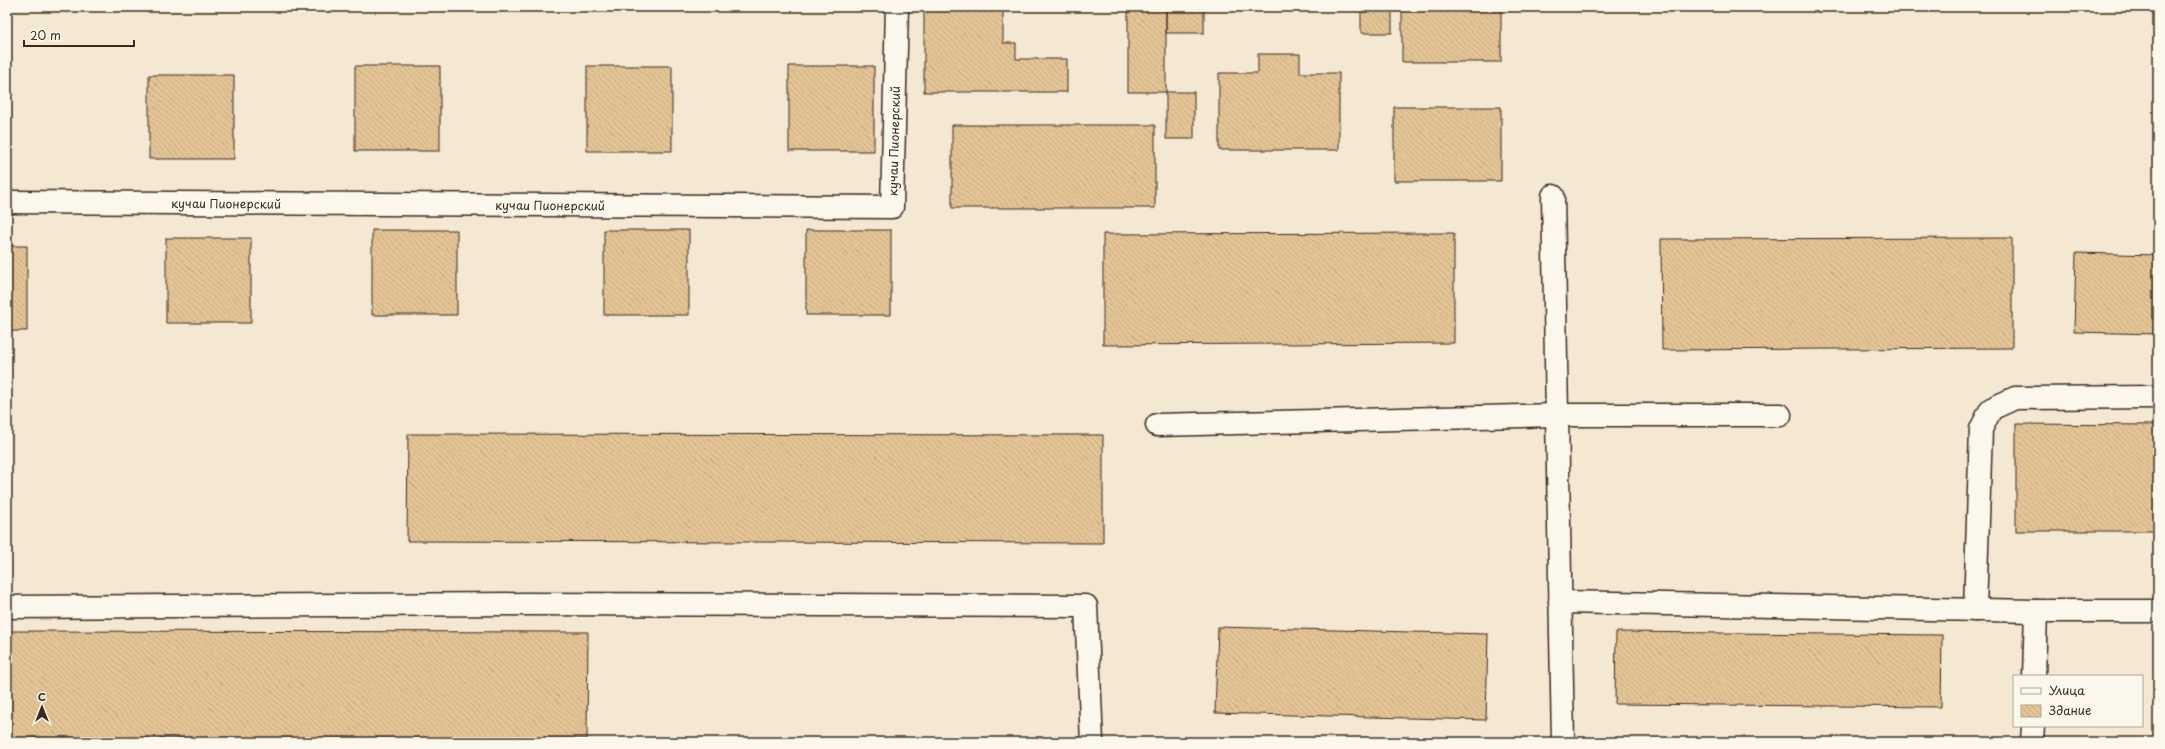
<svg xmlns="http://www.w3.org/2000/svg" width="2165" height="749" font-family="'Playpen Sans',sans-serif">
<defs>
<pattern id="building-back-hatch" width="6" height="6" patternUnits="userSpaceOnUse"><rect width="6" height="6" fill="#e4c496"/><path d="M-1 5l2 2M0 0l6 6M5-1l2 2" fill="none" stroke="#c4a981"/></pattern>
</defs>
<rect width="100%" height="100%" fill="#f4e8d2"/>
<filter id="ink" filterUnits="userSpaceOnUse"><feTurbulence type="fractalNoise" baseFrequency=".025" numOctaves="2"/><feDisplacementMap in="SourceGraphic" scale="8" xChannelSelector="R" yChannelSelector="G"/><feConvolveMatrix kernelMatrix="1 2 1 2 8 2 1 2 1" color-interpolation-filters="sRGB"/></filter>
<g filter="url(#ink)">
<path fill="url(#building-back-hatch)" stroke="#3b2a1e" d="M924,7H1003V43H1016V59H1067V92H924Z
M1128,7H1166V92H1128Z
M1166,7H1204V33H1166Z
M1361,7H1392V33H1361Z
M1402,7H1501V62H1402Z
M1258,54H1300V73H1339V150H1219V73H1258Z
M355,66H440V151H355Z
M587,66H672V151H587Z
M789,66H874V151H789Z
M149,75H234V159H149Z
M7,83H11V168H7Z
M1166,92H1194V139H1166Z
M1394,107H1501V181H1394Z
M952,125H1155V208H952Z
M372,230H457V315H372Z
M604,230H689V315H604Z
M806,230H891V315H806Z
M1454,233V343L1103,345V234Z
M166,238H251V323H166Z
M2012,238V348L1662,350L1661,239Z
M7,246H27V331H7Z
M2076,253L2158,255V334L2074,332Z
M2016,424L2158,425V531H2016Z
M408,434L1103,435V543L407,541Z
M1218,627L1488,634L1486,720L1215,713Z
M7,631L588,632L587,739L7,738Z
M1616,632L1942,635L1941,707L1615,704Z"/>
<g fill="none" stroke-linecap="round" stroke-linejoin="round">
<g stroke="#3b2a1e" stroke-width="25">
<g id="minor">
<path d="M1553,196L1563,742"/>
<path id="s1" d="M7,202L892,207L897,7"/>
<path d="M1157,425L1557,415H1780"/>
<path d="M1560,602L2036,611H2158"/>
<path d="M7,607L526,604L1086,606L1092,742"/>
<path d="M1975,610L1981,429L1991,409L2015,398L2158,397"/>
<path d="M2034,676L2036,611"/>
<path d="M2032,742L2033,726"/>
</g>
</g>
<use href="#minor" stroke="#fbf7ec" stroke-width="22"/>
</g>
</g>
<g text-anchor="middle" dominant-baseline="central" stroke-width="4" stroke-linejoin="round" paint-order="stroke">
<g font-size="12" fill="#3b2a1e" stroke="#fbf7ec">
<text stroke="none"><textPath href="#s1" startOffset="951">кучаи Пионерский</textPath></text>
<text stroke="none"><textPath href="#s1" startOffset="219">кучаи Пионерский</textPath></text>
<text stroke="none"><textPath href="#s1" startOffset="543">кучаи Пионерский</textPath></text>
</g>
</g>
<rect width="2165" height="749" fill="none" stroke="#fbf7ec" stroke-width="24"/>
<rect x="12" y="12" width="2141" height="725" fill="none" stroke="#3b2a1e" stroke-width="1.5" filter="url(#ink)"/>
<rect x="2013" y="675" width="130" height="52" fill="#fbf7ec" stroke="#aea59a"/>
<rect x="2021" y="688" width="20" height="6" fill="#fbf7ec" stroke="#aea59a"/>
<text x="2049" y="695" font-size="12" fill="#3b2a1e">Улица</text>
<rect x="2021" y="705" width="20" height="12" fill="url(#building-back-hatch)" stroke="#aea59a"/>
<text x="2049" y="715" font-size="12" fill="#3b2a1e">Здание</text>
<g transform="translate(42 707)" stroke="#fbf7ec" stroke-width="3" paint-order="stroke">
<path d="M0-3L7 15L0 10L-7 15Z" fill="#3b2a1e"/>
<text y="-6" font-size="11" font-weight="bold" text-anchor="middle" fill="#3b2a1e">С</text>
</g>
<path d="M24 40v6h110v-6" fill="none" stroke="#3b2a1e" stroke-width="2"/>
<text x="30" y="40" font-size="12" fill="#3b2a1e" stroke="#fbf7ec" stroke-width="3" paint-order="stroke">20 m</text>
</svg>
